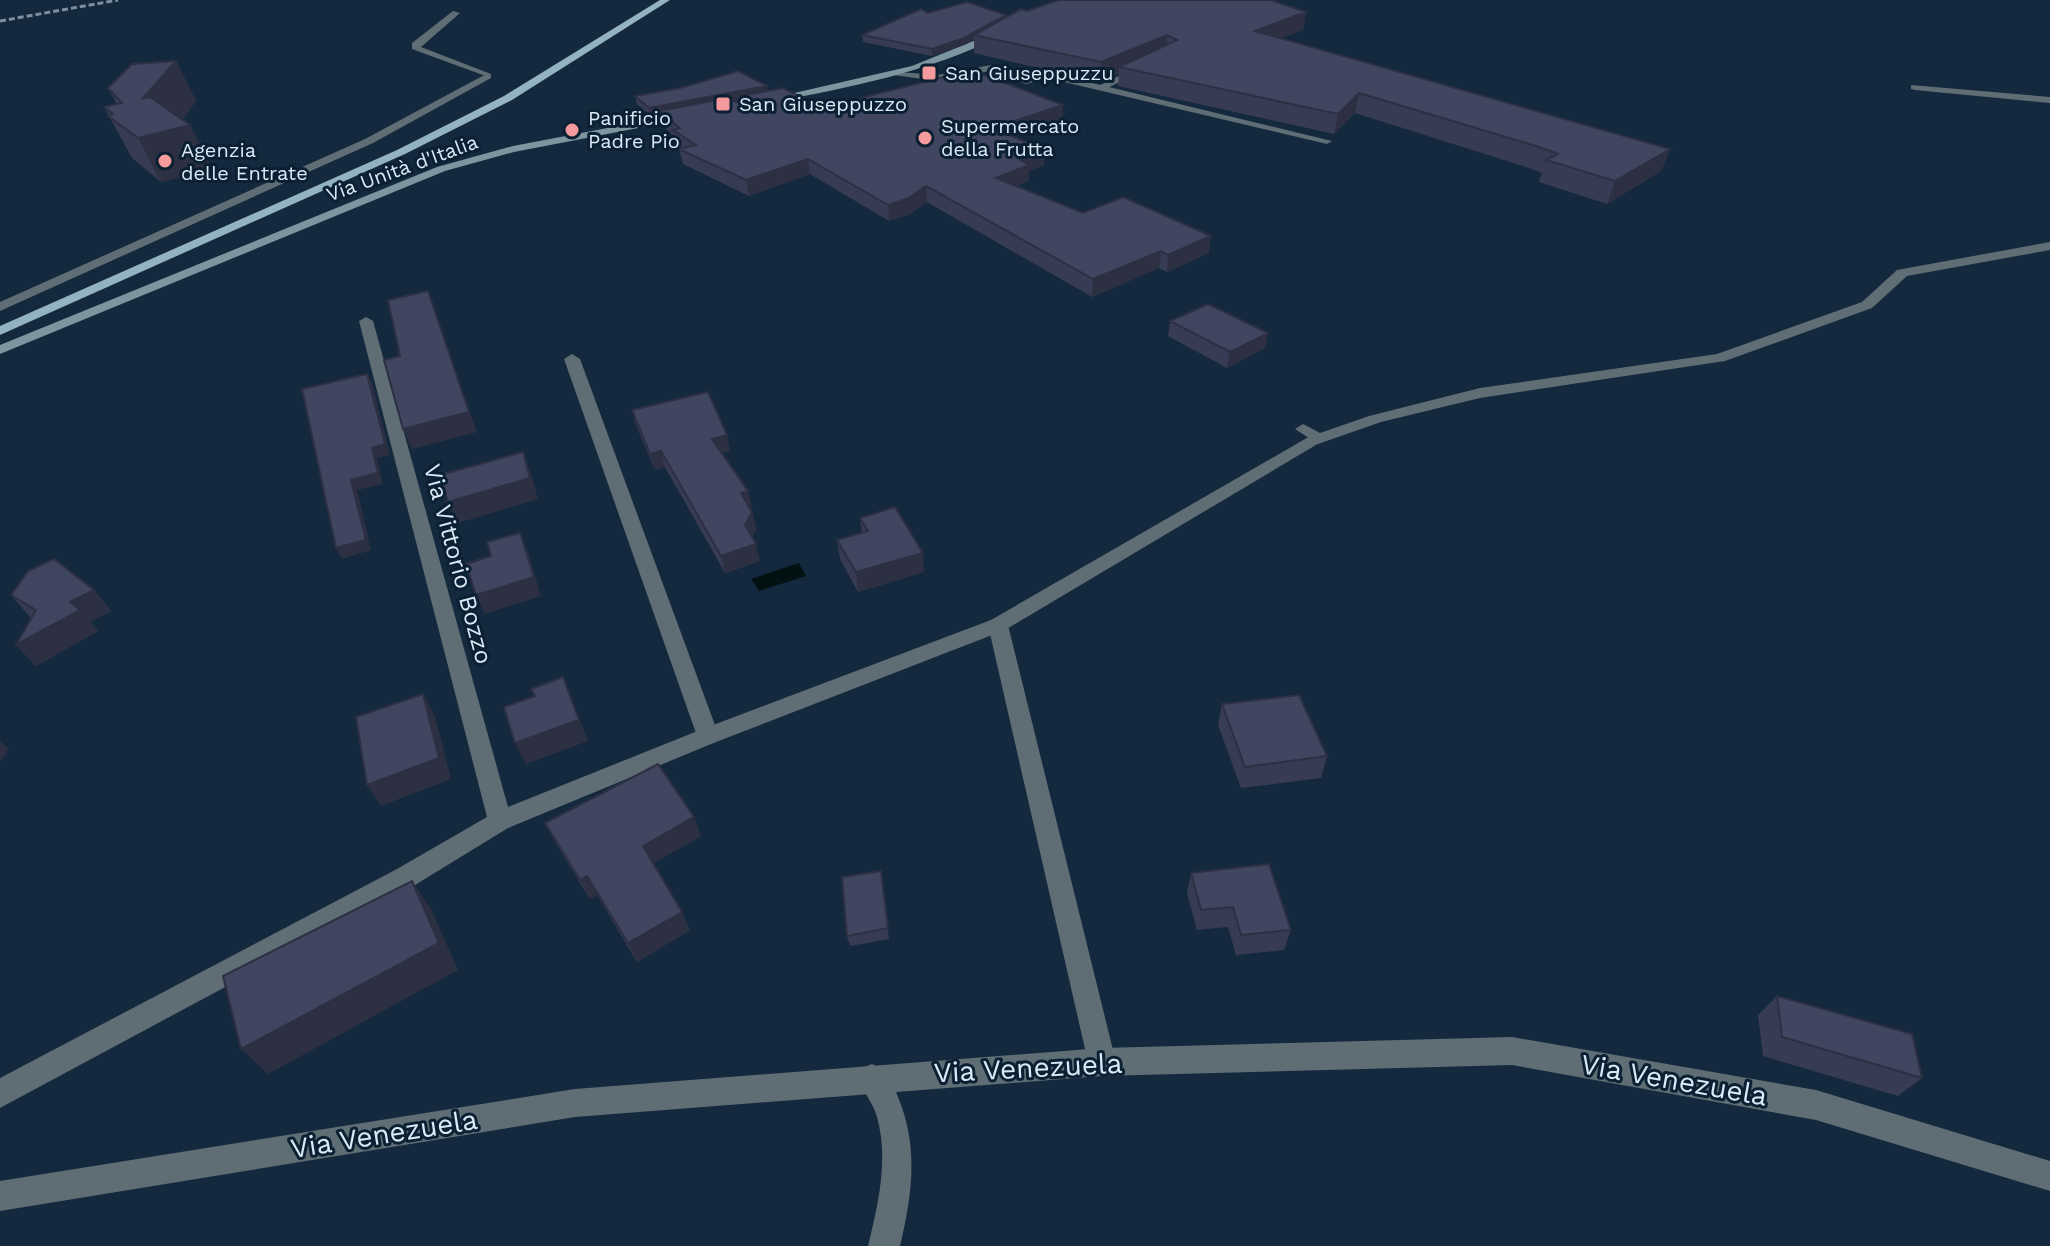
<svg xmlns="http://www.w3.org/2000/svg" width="2050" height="1246" font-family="'Work Sans',sans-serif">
<rect width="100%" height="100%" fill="#15293e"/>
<path fill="#021213" d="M799,563L806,576L759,591L751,579Z"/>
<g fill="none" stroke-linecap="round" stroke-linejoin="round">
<path fill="#5e6e74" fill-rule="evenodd" d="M453,11L460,13L421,47L491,74V78L412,49V43Z
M1142,65L1145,70L1105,89L1096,87Z
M1911,85L2050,97V103L1915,90L1911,89Z
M2050,242V250L1907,276L1872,308L1725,361L1480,398L1381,422L1318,444L1295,429L1303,424L1320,433L1369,416L1480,388L1717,354L1862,302L1897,270Z
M572,354L580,359L719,736L716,742L708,744L700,742L697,736L564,359Z
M998,618L1008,625L1116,1062L1112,1072L1102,1076L1092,1072L1088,1062L988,625Z
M872,1064C886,1070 893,1083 898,1097C919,1147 912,1195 900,1246H868C878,1205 889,1159 877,1117C873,1103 863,1091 858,1078L862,1068Z"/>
<path fill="#5e6e74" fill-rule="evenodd" d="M991,65L1026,78L1047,72L1332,141L1327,144L1047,78L1026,84L990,71L938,81L893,75L898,72L938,75Z
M488,73L491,78L373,143L0,311V302L365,139Z
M366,317L373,321L508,807L700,730L991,620L1312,435H1324L1326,439L1005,630L716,742L508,828L415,885L0,1108V1078L397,869L487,817L359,321Z
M1512,1037L1816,1090L2050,1161V1191L1816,1120L1512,1065L1102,1076L575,1117L0,1211V1181L575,1089L1102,1048Z"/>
<path fill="#7c959f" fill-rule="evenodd" d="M998,31L1001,36C928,72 852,87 773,102L768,99L912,66Z
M686,113L691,116L690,118L514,152L445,171L0,354V345L437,167L513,146Z"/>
<path fill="#93b3c0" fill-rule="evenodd" d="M660,0H670L512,100L405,154L0,335V326L397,150L504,96Z"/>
<path stroke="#7e8e9f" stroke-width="3" stroke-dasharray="6 3" stroke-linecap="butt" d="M0,21L118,0"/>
</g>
<path fill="#373b53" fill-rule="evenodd" d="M1027,11L1306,12L1303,30L1281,38L1670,149L1661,171L1607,204L1539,182L1542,173L1529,168L1355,113L1334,134L1118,86L1119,74L1100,82L974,53V40L964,45L932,56L863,42L862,35L928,13L1006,18Z
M176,61L196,101L182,120L190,125L212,169L161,182L132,158L104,107L117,104L108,88Z
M768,91L822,108L1063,120L1013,137L1044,165L1029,171V181L1017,186L1083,213L1209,253L1167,272L1159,268L1092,297L927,202L910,214L889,221L810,174L749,196L683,164L679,149L681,148L676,145L674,136L663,126L660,114L651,116L637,104L635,96ZM747,98V99L736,102L732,100Z
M1170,321L1268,333L1265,348L1227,368L1168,336Z
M632,410L730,451L722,453L752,507L750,508L752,512L756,529L752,537L760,561L725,573L665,467L655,470L636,425Z
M860,518L924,572L858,592L840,559L837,540L862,532Z
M94,590L111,611L90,622L98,631L36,666L16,645L31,618L11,595Z
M1222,704L1327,756L1321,778L1241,788L1218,725Z
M545,823L701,836L653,863L690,930L637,962L597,895L590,899L555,842Z
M881,871L889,939L850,946L847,936Z
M1191,873L1291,930L1284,950L1236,955L1228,927L1197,930L1187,893Z
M1777,996L1922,1078L1898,1096L1763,1056L1758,1015Z"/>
<path fill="#2d3043" d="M1306,12L1303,30L1252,49L1255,31Z
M1006,15V22L974,35V40L964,45L932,56V49Z
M1167,35L1166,53L1119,67V74L1100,82L1101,62Z
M176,61L196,101L174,129L190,125L212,169L161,182L138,138L143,98Z
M767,86L768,94L663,114L659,111L660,114L651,116L649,108Z
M1359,93L1355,113L1334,134L1338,114Z
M1063,105V120L993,144V128Z
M1670,149L1661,171L1607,204L1615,181Z
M1045,150L1044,165L1029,171V181L997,194L996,178L1019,159Z
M808,159L810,174L749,196L746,180Z
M926,186L927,202L910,214L889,221L888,205Z
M1211,236L1209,253L1167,272L1168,255Z
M1161,251L1159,268L1092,297L1093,279Z
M428,291L477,432L412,449L403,429Z
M1268,333L1265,348L1227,368L1230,352Z
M367,374L372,384L390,455L377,458L383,484L357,490L371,550L342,559L336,548L351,480Z
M727,435L730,451L715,455L712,439Z
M661,451L665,467L655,470L650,454Z
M523,452L531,473L538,499L458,523L448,502Z
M748,491L752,507L745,509L741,493Z
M752,512L756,529L749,542L745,525Z
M520,533L528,552L541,596L485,614L476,595Z
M756,544L760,561L725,573L721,556Z
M923,553L924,572L858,592L856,572Z
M94,590L111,611L90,622L98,631L36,666L16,645L70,602Z
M563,677L588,741L526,764L515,743Z
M423,694L435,716L451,779L381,806L367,785Z
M0,741L9,749L0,762Z
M694,817L701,836L650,865L643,846Z
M587,876L597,895L590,899L580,880Z
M412,881L431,909L458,970L268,1074L241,1049Z
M682,912L690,930L637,962L628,943Z"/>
<path fill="#404560" stroke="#2d3043" stroke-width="2" d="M1059,0H1271L1306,12L1255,31L1670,149L1615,181L1546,160L1558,154L1536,146L1359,93L1338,114L1119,67L1177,40L1167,35L1101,62L974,35L1021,9L1027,11Z
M967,2L1006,15L964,38L932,49L862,35L921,9L928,13Z
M176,61L143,98L150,97L190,125L138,138L108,116L113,114L104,107L122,103L108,88L132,64Z
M971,70L1063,105L993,128L1045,150L1019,159L1029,165L996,178L1083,213L1123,197L1211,236L1168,255L1161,251L1093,279L926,186L909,198L888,205L808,159L746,180L679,149L696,145L673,130L680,128L659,111L727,98L736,102L747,99L746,95L783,88L822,108Z
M738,71L767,86L649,108L635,96L680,88Z
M428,291L469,412L403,429L384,360L400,356L388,300Z
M1208,304L1268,333L1230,352L1170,321Z
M367,374L385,444L372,448L378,473L351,480L366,540L336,548L302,389Z
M708,392L727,435L712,439L748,491L741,493L752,512L745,525L756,544L721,556L661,451L650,454L632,410Z
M523,452L530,478L448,502L440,475Z
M895,507L923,553L856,572L837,540L868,531L860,518Z
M520,533L534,577L476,595L466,564L491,556L487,542Z
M54,559L94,590L70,602L80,610L16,645L36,610L11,595L28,571Z
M563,677L579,720L515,743L504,707L535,696L531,689Z
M423,694L439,758L367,785L356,717Z
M1299,695L1327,756L1245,767L1222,704Z
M658,764L694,817L643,846L682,912L628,943L587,876L580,880L545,823Z
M1269,864L1291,930L1241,935L1233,907L1201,910L1191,873Z
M881,871L888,928L847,936L842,877Z
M412,881L439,943L241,1049L223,976Z
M1777,996L1912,1034L1922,1078L1782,1037Z"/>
<g fill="#f59b9d" stroke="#0b2033" stroke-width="3">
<rect x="921" y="65" width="16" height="16" rx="4"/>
<rect x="715" y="96" width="16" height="16" rx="4"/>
<circle cx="572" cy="130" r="8"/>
<circle cx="925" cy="138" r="8"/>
<circle cx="165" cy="161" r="8"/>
</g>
<g text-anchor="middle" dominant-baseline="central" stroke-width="6" stroke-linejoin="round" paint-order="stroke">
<g font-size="20" fill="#dbe8f6" stroke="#0b2033" text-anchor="start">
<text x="945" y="73">San Giuseppuzzu</text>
<text x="739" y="104">San Giuseppuzzo</text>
<text x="588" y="118">Panificio<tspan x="588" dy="23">Padre Pio</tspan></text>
<text x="941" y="126">Supermercato<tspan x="941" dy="23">della Frutta</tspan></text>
<text x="181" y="150">Agenzia<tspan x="181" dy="23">delle Entrate</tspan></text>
</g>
<g font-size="20" fill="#dbe8f6" stroke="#0b2033">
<text transform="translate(402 168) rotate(-20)">Via Unità d'Italia</text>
</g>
<g font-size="24" fill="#dbe8f6" stroke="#0b2033">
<text transform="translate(458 564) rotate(75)">Via Vittorio Bozzo</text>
</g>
<g font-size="28" fill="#dbe8f6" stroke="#0b2033">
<text transform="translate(1028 1068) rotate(-3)">Via Venezuela</text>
<text transform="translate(1674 1080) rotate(10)">Via Venezuela</text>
<text transform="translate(384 1134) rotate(-9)">Via Venezuela</text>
</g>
</g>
</svg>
